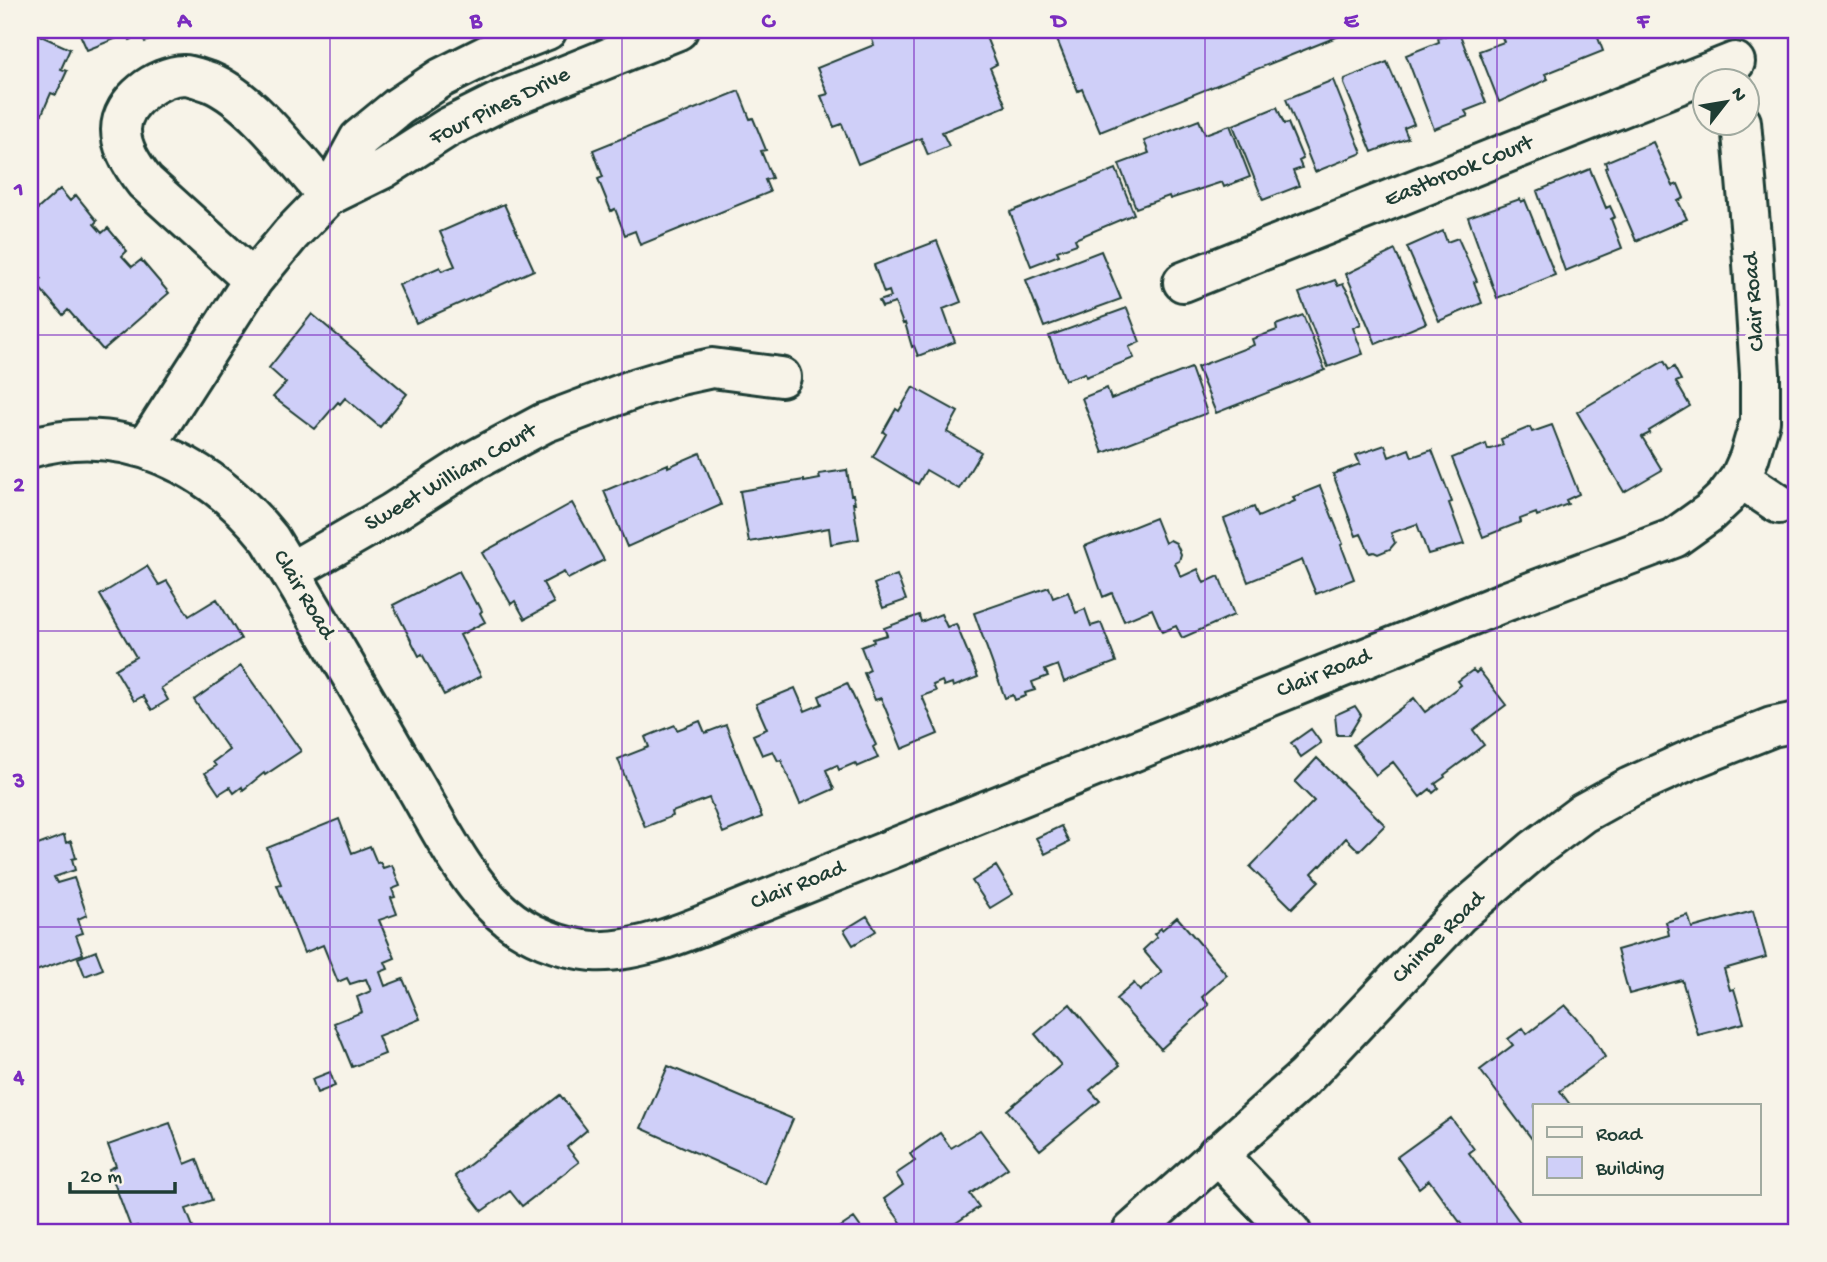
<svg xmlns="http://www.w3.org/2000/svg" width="1827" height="1262" font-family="'Gochi Hand',sans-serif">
<rect width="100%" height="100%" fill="#f7f3e8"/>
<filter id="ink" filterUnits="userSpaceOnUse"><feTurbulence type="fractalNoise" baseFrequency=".0143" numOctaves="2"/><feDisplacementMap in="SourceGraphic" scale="14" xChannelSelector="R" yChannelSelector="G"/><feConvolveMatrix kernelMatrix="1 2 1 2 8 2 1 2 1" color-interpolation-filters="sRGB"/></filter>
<g filter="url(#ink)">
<path fill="#cfcff8" stroke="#1f3d34" stroke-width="2" d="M78,30H153L151,31L154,38L145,42L142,35L130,40L127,34L87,50Z
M871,30H978L979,34L984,32L997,64L990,68L1006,106L942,132L949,146L928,155L921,138L858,164L842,124L834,127L821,96L828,94L817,68L874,45L869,31Z
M1053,30H1079L1082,37L1101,30H1354L1100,132L1082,89L1078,91Z
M1499,30H1595L1603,51L1545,74L1548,79L1499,102L1479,51L1504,42Z
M30,31L70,49L61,69L67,71L56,95L51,93L42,114L30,109Z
M1459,32L1486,103L1465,111L1468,116L1434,129L1406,55L1439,42L1438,38Z
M1387,62L1414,124L1404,128L1408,138L1372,152L1344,84L1345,79Z
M1333,80L1362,153L1315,172L1286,99Z
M739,91L750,119L753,118L766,150L761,151L772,178L765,180L770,192L640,245L635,231L625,235L615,209L611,211L598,179L603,177L593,150Z
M1277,107L1284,124L1288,123L1303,159L1299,161L1302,168L1293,171L1299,186L1263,200L1233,125Z
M1199,120L1205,134L1230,125L1250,177L1224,187L1222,182L1170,199L1169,196L1136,208L1119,164L1149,153L1144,141Z
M1653,142L1673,186L1678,184L1684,198L1678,201L1687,219L1636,241L1605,168L1607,167L1605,162Z
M1116,169L1134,214L1075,239L1077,244L1057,251L1059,255L1031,266L1010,212Z
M1590,169L1606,208L1610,206L1615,217L1611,219L1622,248L1565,271L1537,191Z
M60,189L70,201L76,195L97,221L94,224L102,233L108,228L127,251L122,256L132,267L141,260L169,293L103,350L68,310L63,315L36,284L41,279L30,266V216Z
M1520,199L1521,202L1525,200L1555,275L1497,298L1468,217Z
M504,204L534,270L416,323L399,285L440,267L442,271L455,266L440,232Z
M1443,231L1447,242L1458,238L1477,281L1474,282L1482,303L1439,321L1407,247Z
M937,241L961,302L943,309L955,342L918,356L914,346L912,347L905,323L903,324L895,303L882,307L879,301L891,297L889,291L884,293L874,265Z
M1395,250L1426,323L1376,344L1346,274Z
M1101,251L1121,299L1044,327L1026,280Z
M1335,280L1338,286L1343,284L1349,294L1361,324L1353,328L1363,354L1328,367L1299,293Z
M1127,308L1140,342L1129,347L1134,358L1086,377L1085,373L1065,380L1049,336Z
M312,314L407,394L380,427L345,398L340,404L338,402L315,429L273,397L286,383L269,368Z
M1303,315L1325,370L1216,413L1197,367L1254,345L1252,339L1277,330L1276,325Z
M1664,361L1669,370L1674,367L1681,380L1676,382L1690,406L1649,431L1650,433L1642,437L1662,470L1624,492L1577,412Z
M1191,368L1207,413L1103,453L1082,398L1107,388L1111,399Z
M913,387L958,412L947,432L981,452L959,489L926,470L918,484L873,457L886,434L883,432L896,409L899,411Z
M1552,425L1579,494L1566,500L1568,504L1537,516L1536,513L1520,519L1521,522L1483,537L1452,458L1486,444L1488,450L1503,445L1501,439L1530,427L1532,432Z
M1385,445L1389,457L1409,449L1412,457L1432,450L1452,502L1449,503L1464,544L1428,554L1417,524L1391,533L1395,543L1390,549L1378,554L1374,552L1370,553L1361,534L1356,536L1333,474L1360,464L1356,455Z
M700,453L721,505L627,547L604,491L668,464V467Z
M847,470L851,495H853L855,503H853L859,539L831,544L829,528L749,542L740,491L804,480V482L820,479L819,474Z
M1320,486L1343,544L1341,545L1354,579L1316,594L1302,560L1248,582L1224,519L1254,507L1258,517L1295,501L1293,497Z
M572,503L604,560L568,579L564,572L543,583L554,603L525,619L515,601L511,604L482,553Z
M1155,518L1165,543L1170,540L1176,543L1181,554L1179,561L1175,563L1181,577L1198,569L1204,583L1219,576L1234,615L1182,638L1176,626L1162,632L1152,609L1124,621L1112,593L1103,597L1085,546Z
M147,566L159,585L167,581L189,616L217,599L241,639L161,688L168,700L152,710L143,696L134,701L115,669L136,657L100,595Z
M459,571L476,604L478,603L482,611L480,613L485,622L460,635L481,676L444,695L422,654L419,656L393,605Z
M897,575L906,600L883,608L874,584Z
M1049,587L1053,598L1068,592L1076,613L1085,609L1091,626L1101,623L1116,662L1064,682L1058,665L1045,670L1048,676L1032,682L1035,690L1025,693L1026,696L1015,700L1013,695L1005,698L974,613Z
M941,614L947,627L956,624L978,677L953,687L952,683L944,686L942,681L933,685L936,691L922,696L938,734L902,749L881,698L875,700L864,673L870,670L861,647L874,642L873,639L887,635L884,628L919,615L921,622Z
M241,666L301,751L265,775L264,773L243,790L242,787L234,793L230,787L219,794L205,773L216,766L213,762L229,750L194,700Z
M1473,670L1476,673L1479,670L1506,705L1473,730L1484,745L1444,775L1445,777L1435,784L1439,788L1433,793L1430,789L1420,797L1393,762L1376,775L1353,745L1414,698L1425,712L1461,685L1458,681Z
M847,683L876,745L873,747L878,758L857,767L855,763L839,770L837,765L826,770L834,789L800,804L781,760L778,761L773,751L762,755L753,735L767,729L756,704L795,688L805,711L822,704L819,696Z
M1355,706L1361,715L1349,735H1337L1335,715Z
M700,721L705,733L726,725L762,817L723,833L709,798L672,812L673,816L645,827L618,759L649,747L645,737L675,725L677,730Z
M1311,729L1321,743L1301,757L1291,743Z
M1317,758L1385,825L1359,851L1346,838L1321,866L1320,865L1312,873L1319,881L1292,908L1250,867L1314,801L1295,782Z
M339,819L352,853L370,846L377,863L380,862L383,868L392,865L400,886L392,889L395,897L391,898L397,914L379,920L395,958L385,962L388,969L380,972L385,986L403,979L420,1019L378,1036L385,1054L352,1067L334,1023L362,1012L357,997L371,991L366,979L350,984L347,978L338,982L323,945L304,953L277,885L281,884L267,848Z
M1061,826L1069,842L1045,854L1036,838Z
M64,835L66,843L71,841L76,858L72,859L75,870L54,877L57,883L74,878L87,915L78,919L83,933L76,935L83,954L36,971L30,953V848Z
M996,866L1013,894L990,908L972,881Z
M1753,911L1766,957L1724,969L1730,990L1734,989L1744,1023L1698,1035L1682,980L1629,994L1617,950L1669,935L1666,922L1688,915L1692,928Z
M867,916L876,931L853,945L844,930Z
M1177,917L1227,975L1202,997L1209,1005L1161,1049L1116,999L1134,983L1140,991L1162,972L1143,950L1157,937L1154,934L1161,928L1162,930Z
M96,951L103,969L85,976L78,958Z
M1070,1004L1120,1065L1090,1090L1100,1101L1040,1150L1007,1110L1061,1065L1035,1034Z
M1565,1005L1592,1035L1605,1057L1560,1091L1571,1106H1535V1143L1480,1070L1513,1045L1508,1039L1523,1028L1527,1034Z
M668,1066L793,1119L765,1184L641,1128Z
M330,1072L335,1086L317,1093L312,1079Z
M560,1095L587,1130L567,1147L579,1162L522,1206L510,1191L482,1211L455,1176Z
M1451,1118L1474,1149L1469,1153L1525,1229L1520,1232H1467L1429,1180L1419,1188L1397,1157Z
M170,1123L185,1164L197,1159L212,1200L186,1209L195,1232H139L137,1226L131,1228L109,1169L116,1166L108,1145Z
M980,1130L1008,1168L970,1194L979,1207L943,1232H908L884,1199L903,1185L896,1174L915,1161L910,1154L940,1133L951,1148Z
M854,1218L864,1232H833Z"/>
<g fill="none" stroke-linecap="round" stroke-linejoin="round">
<g stroke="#1f3d34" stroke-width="44">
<path id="minor" d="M328,196L383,169L447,128L501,101L678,30
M253,280L145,182C134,168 121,149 121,130C121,101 157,76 184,75C191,75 203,80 210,82C252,99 297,161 328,196
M1183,282L1735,62
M30,448C124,420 212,466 270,539C318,618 364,697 410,777C435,819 465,881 502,913C527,935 560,948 593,951C646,954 715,919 765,900L1507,601L1674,538L1709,513L1725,498L1740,478L1749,458L1760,421V374L1752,248L1741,122
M145,448L253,280L291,234L328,196L359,139L398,107L441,78L501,48L547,30
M1740,478L1779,504
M290,572L392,513L473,461L544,423L637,388L680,375L712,368L781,377
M1217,1154L1291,1232
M1132,1232L1304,1078L1459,914L1535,849L1583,813L1630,787L1694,758L1772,727L1797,722"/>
</g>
<use href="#minor" stroke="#f7f3e8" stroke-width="38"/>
</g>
</g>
<path fill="none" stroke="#7b2cbf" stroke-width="2" stroke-opacity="0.55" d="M330,30V1232M622,30V1232M914,30V1232M1205,30V1232M1497,30V1232M30,335H1797M30,631H1797M30,927H1797"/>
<g text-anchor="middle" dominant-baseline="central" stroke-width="7" stroke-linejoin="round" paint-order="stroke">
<g font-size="23" fill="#1f3d34" stroke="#f7f3e8">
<text transform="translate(500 107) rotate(-26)">Four Pines Drive</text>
<text transform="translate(1459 172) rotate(-22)">Eastbrook Court</text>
<text transform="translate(1755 302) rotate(-94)">Clair Road</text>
<text transform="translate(451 478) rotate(-30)">Sweet William Court</text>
<text transform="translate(303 595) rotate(59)">Clair Road</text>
<text transform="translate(1324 674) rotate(-22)">Clair Road</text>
<text transform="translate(798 886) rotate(-22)">Clair Road</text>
<text transform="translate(1439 938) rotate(-45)">Chinoe Road</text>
</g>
</g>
<rect width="1827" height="1262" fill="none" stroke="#f7f3e8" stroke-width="77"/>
<rect x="1533" y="1104" width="228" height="91" fill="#f7f3e8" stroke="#a1aaa0" stroke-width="2"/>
<rect x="1547" y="1127" width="35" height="10" fill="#f7f3e8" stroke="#a1aaa0" stroke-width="2"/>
<text x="1596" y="1140" font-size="21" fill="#1f3d34">Road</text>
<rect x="1547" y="1157" width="35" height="21" fill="#cfcff8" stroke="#a1aaa0" stroke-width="2"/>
<text x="1596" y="1174" font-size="21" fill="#1f3d34">Building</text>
<g transform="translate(1726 102) rotate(59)"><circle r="33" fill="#f7f3e8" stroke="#a1aaa0" stroke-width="2"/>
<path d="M0-5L12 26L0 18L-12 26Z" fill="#1f3d34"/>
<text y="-10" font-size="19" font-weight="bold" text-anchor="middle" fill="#1f3d34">N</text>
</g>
<path d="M70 1182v10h105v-10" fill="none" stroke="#1f3d34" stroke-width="3.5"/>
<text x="80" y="1182" font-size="21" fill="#1f3d34" stroke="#f7f3e8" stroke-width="5" paint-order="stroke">20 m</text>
<rect x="38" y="38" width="1750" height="1186" fill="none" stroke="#7b2cbf" stroke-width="2.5"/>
<g font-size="23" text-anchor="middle" font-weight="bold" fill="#7b2cbf">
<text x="184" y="27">A</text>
<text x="476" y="27">B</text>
<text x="768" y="27">C</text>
<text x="1059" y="27">D</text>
<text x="1351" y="27">E</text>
<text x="1643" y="27">F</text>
<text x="19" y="195">1</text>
<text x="19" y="491">2</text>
<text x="19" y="787">3</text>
<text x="19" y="1083">4</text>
</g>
</svg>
